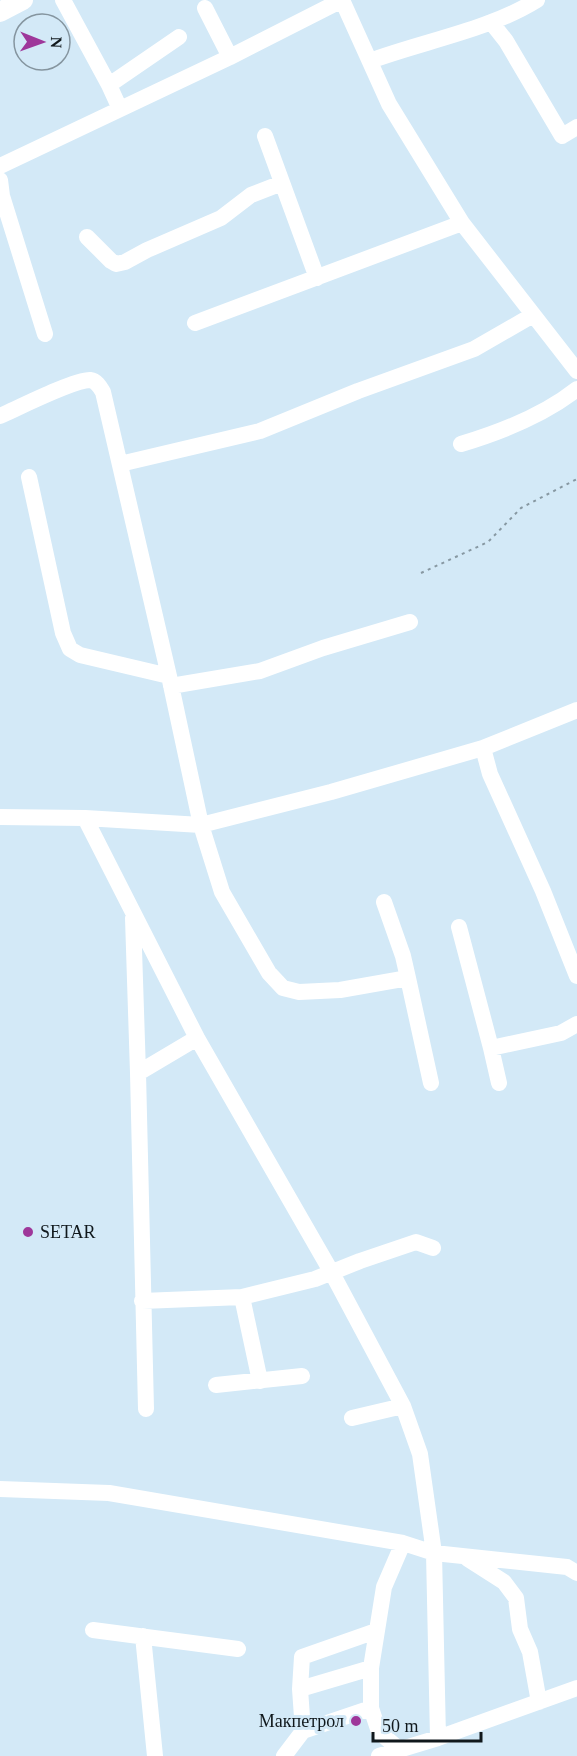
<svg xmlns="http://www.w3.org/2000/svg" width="577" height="1756" font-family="Georgia,serif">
<rect width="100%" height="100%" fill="#d3e9f7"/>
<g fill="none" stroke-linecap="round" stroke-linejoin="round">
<path stroke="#8798a2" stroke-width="2" stroke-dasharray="3 4.5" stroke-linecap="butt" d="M421,573L488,542L521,508L577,479"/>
<path stroke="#fff" stroke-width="16" d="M63,0L109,85L120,109
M342,0L389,104L462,223L577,371
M205,8L230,57
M491,22L506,41L562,136L577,127
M370,61C424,41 489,30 537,0
M109,85L179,37
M265,136L317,278
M0,166L230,57L342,0
M0,180L2,196L45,334
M87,237L111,261L116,264L125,262L147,250L221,218L251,195L282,183
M195,323L462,223
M0,416C18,408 73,380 90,380C97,381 100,387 103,392L169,676L201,825L222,892L269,973L283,988L299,992L340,990L408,978L403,956L384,902
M461,444C501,432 543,416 577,389
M120,464L260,431L358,391L474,349L533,315
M29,477L63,633L70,649L80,655L169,676
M171,686L260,671L323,648L410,622
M483,748L490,774L543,891L577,976
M0,817L85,818L201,825L331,792L483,748L577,710
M85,818L197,1038L332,1273L403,1406L420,1454L434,1553L567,1567L577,1573
M133,918L138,1073
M459,927L491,1048
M408,978L431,1083
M499,1083L491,1048L561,1033L577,1024
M242,1297L260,1381
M142,1301L242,1297L315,1279L360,1261L416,1242L433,1248
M216,1385L302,1376
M146,1409L138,1073L197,1038
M352,1418L403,1406
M0,1489L109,1493L403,1543L434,1553L438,1738
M468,1559L504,1582L516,1598L520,1629L530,1652L539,1702
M93,1630L238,1649
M143,1636L155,1756
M300,1689L371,1668
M371,1708V1668L384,1587L403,1543
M303,1731L300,1689L302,1657L376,1631
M284,1756L303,1731L371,1708L379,1732L399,1749
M379,1756L438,1738L577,1688"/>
<path stroke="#fff" stroke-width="20" d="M0,12L23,0"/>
</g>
<g fill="#9e379a" stroke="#d3e9f7" stroke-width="2">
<circle cx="28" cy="1232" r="6"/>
<circle cx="356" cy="1721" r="6"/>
</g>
<g text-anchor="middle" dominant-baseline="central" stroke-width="6" stroke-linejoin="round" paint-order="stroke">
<g font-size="18" fill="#10181c" stroke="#d3e9f7" text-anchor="start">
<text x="40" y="1232">SETAR</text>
<text x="344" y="1721" text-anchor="end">Макпетрол</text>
</g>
</g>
<g transform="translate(42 42) rotate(91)"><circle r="28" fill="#d3e9f7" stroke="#85959f" stroke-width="1.5"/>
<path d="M0-4.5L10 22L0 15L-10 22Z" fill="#9e379a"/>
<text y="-9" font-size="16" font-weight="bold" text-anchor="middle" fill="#10181c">N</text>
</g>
<path d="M373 1732v9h108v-9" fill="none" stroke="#10181c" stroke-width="3"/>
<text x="382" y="1732" font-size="18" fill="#10181c" stroke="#d3e9f7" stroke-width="4.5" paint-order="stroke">50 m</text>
</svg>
